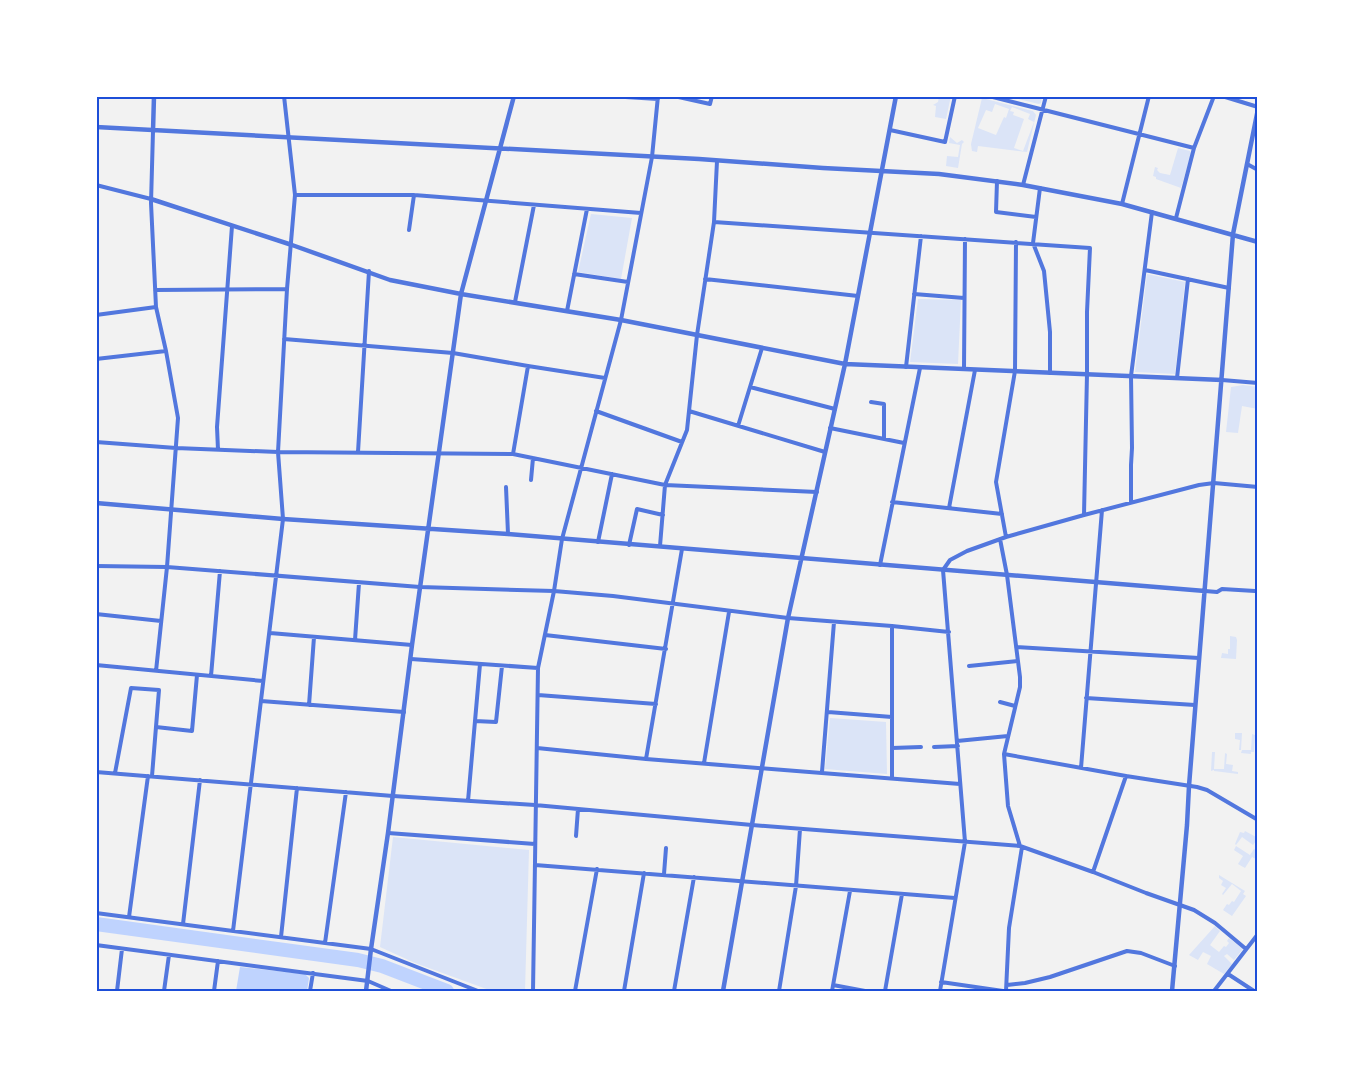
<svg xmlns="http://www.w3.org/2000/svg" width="1354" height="1087" font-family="'Nunito Sans',sans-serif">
<rect width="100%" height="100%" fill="#f2f2f2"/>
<path fill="#dbe4f7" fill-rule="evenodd" d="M939,96H951L946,119L935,117L936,106L933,105L938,102Z
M1006,96H1042L1041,103L1039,104Z
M982,98L1033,111L1036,115L1027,152L978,146L977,152L972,151L971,144ZM995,104L1009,109L1006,118L1004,117L996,135L978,128L986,110L992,112ZM1012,107L1030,114L1028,119L1034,122L1023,151L1014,148L1024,119L1013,115L1014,112L1010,111Z
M950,137L957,143L962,140L964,142L962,144L958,168L946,166L947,156L958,157L960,145L949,143Z
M1178,148L1190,151L1191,154L1181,188L1156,179V177L1153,176L1155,167L1158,168L1157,170L1160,173L1170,175Z
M591,214L632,218L621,279L578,272Z
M1147,274L1185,282L1175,374L1135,372Z
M918,299L961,300L958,364L910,362Z
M1243,385L1258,387V409L1242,406L1238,433L1226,432L1231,387Z
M1230,636L1236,637L1237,640L1236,659L1221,658L1222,653L1228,654V649H1230Z
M830,718L886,722L887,774L825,769Z
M1235,733H1242L1241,750H1251L1252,734L1255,735L1254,752H1251V754L1241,753L1242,750H1239L1240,740L1235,739Z
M1212,752H1215L1214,769H1224L1225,753L1227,754L1226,764L1233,765L1232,771L1238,772V774L1214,771V770L1211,771Z
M1245,831L1258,838L1253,845L1242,837L1236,845L1235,844L1240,832L1244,833Z
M393,837L529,850L525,991H492L415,963L380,947Z
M1236,846L1250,855L1254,849L1256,850L1258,848V860L1252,857L1245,868L1238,864L1243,856L1234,850Z
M1219,875L1245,891L1243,894L1246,896L1232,916L1223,910L1227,904L1229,905L1232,901L1234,902L1241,891L1232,884L1223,895L1222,894L1226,888L1221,885L1223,881L1219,878Z
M1215,926L1220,931L1210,945L1219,952L1224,946L1226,947L1229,943L1227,941L1229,938L1243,949L1234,960L1227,954L1224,956L1232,964L1224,974L1207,964L1211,956L1203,952L1198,960L1189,955Z"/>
<path fill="#bfd3fe" d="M240,967L305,974L309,978L307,991H236Z"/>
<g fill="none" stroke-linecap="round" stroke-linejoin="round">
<path stroke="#bfd3fe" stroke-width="14" d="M96,924L358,960L382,966L447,991"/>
<path stroke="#5277de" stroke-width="4" d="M609,96L658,99
M674,96L710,104L712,96
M989,96L1194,148
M1222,96L1258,107
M890,130L945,142L955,96
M153,131L151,203L156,307L166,351L178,418L167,567L156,671
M1247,164L1258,170
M997,181L996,212L1036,217
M96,185L151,199
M1023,185L1046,96
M1040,188L1033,243L1044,271L1050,332V373
M295,195H414L641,213
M1122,204L1149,96
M1176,218L1194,148L1214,96
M714,222L1090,248L1087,312V374L1084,515
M409,230L414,195
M1145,270L1229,288
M574,274L628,282
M705,279L858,296
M155,290L287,289
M914,294L964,298
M515,302L534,205
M567,311L587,209
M96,315L156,307
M284,339L453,353L528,366L605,378
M96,359L166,351
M906,367L921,236
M964,369L965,239
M1177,378L1188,279
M1222,380L1258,383
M750,387L835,409
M871,402L884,404V438
M596,411L682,442
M689,411L825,452
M738,426L762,348
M830,428L904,443
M96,442L176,448L278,452L513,454L665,485L817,492
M218,450L217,427L232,226
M358,452L369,271
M513,454L528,366
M531,480L533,458
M506,487L508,534
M892,502L1002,514
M1131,502V465L1132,448L1131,376L1152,212
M949,508L975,370
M1006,537L996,482L1015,371L1016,242
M1000,539L1007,575L1020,677V687L1004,754L1008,806L1020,846
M598,542L612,474
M629,545L637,509L663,515
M660,546L665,485L687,430L697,335L714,222L717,161
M880,565L920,368
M96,566L167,567L420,587L554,591L613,596L788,618L892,626L949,632
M1205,591L1217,592L1222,589L1255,591
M96,614L161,621
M892,626V778
M270,633L412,645
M545,635L666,649
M355,640L359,583
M1016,647L1199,658
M411,659L538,668
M96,665L263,681
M969,666L1018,661
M211,676L220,571
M538,695L656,704
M1086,698L1195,705
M261,701L404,712
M1000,702L1015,706
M309,705L314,637
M828,712L892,717
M475,721L496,722L502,666
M156,727L192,731L197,675
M957,741L1008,736
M934,747L958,746
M537,748L646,759L960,784
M892,748L921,747
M1004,754L1126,776L1197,787L1207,790L1258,820
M646,759L682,549
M704,763L729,612
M1081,768L1102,510
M96,772L393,796L535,805L752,825L1020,846L1093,872L1146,893L1194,910L1215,923L1246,949
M822,772L834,622
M115,773L131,688L159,690L152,776
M468,801L480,664
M388,833L535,844
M576,836L578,809
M535,865L955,898
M1093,872L1126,776
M664,874L666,848
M96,913L371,949L478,991
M129,917L148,776
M183,924L200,780
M233,931L283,519L278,452L287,289L295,195L284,96
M281,937L297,788
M325,943L346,792
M96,945L368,981L391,991
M1228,974L1254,991
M941,982L1003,991
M833,985L865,991
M1007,985L1025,983L1050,977L1127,951L1141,953L1175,966
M117,991L122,949
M164,991L169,955
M214,991L218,961
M310,991L313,973
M533,991L538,668L554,591L562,539L621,320L652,157L658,96
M575,991L597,869
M624,991L644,873
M674,991L694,877
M779,991L796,886L800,829
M832,991L850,891
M885,991L902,894
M940,991L965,842L943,570L950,560L967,551L1006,537L1084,515L1199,485L1214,483L1258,487
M1006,991L1009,928L1022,847
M1214,991L1258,934"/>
<path stroke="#5277de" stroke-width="4.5" d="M96,127L699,159L823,168L939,174L1023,185L1122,204L1258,242
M153,131L154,96
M151,199L292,245L390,280L461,294L621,320L845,364L1222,380
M96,503L283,519L508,534L1205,591
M366,991L371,949L388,833L412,645L461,294L514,96
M723,991L788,618L845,364L896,96
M1172,991L1187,825L1189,786L1233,234L1258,109"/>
</g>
<rect width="1354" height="1087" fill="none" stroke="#ffffff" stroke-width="195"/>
<rect x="98" y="98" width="1158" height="892" fill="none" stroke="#1d4ed8" stroke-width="2"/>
</svg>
